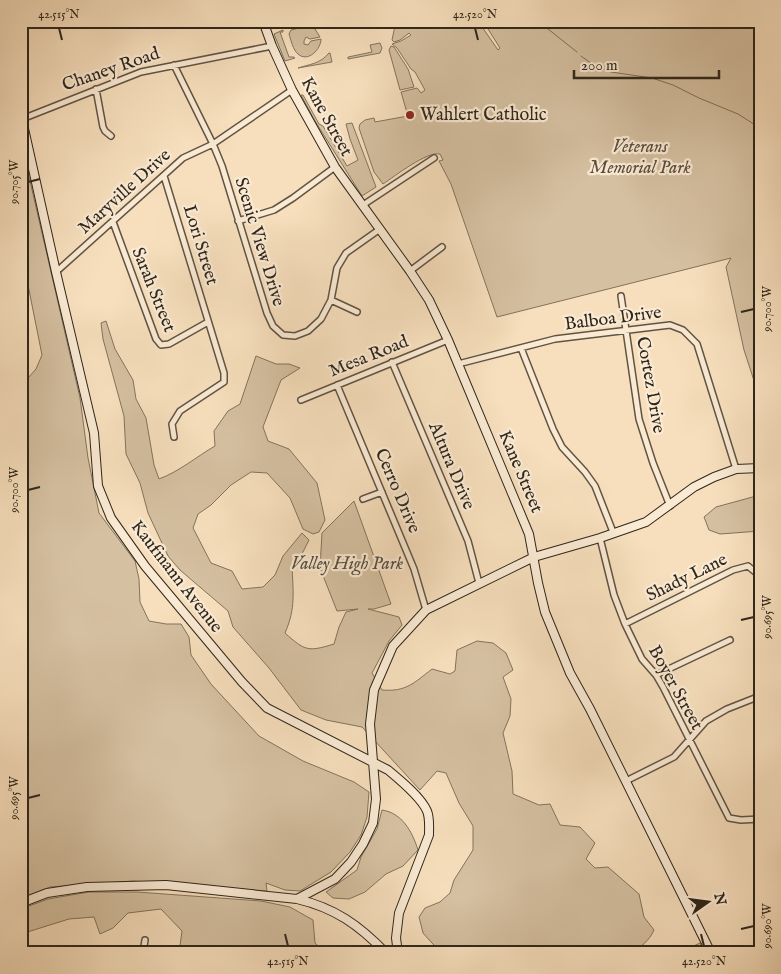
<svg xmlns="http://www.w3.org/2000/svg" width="781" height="974" font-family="'IM FELL English',serif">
<rect width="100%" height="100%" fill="#f7dfbd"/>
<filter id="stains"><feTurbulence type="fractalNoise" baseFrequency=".004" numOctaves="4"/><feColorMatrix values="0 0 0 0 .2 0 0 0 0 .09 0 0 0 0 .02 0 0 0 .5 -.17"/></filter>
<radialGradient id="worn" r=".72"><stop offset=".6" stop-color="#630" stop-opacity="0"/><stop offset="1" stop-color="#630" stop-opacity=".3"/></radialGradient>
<path fill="#d5c0a1" stroke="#82735e" d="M396,21H478L498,50L500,48L483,21H760V399L744,350L726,267L731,258L497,317L451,184L439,161L443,160L440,154C427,151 395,176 383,184L374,172L359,128L360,124L365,120L374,118L375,122L408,116L401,92L417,88L421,93L425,90L415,72L411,69L397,48L392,44L401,41L411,35L409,33L400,40L394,42L392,40Z
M307,26L315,29L320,37L310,39L306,37L304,41V44L308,45L311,41L321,39C321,49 308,63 298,54C293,50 291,40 289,34L291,30Z
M283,30V32H280L289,57H294L295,58L285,61L274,34Z
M380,43L382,48L380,53L348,59V57L372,52L370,45Z
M391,46L394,47L408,69L414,87L400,90L389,50Z
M329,53H330L332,62L298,68C310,64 320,64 329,53Z
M301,95H303L319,124L323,126L347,166L358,160L350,139L346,124L352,123L376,187L362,196L315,121Z
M27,168L80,398L88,458L99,513L135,561L139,579L140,602L149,621L166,624H181L189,637L191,655L211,684L259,736L303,761L354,782L369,792L367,817L361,835L350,852L331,872L300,891L285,890L266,883L267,891L133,881L50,887L21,900V386L36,369L42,355L27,280L21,264V169Z
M106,321L115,349L133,380L136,399L146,418L154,465L159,479C180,471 196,457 215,446L214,431L228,411L240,404L256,356L276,364H289L300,368L281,380L263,427L268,441L289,449L317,483L325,520L319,532L313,534L303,529L290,498L267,473L251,472L231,485L211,505L198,514L193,528L211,563L232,571L242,589L263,587L275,575L283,556L302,533L309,540L303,552L292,565C293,592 296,608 285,633C305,651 308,652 334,644L339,627L346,612L358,609L337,611L320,568L322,533L354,501L391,604L374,609H368L399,617L402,625L389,641L372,673L382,690C406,692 414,683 432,669L450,674L455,671L457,650L477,641L493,643L506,653L513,670L503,677L511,699L510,716L503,733L512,771L513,794L539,805L550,804L560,825L580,827L595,843L586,859L595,868L608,867L639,894L644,917L654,930C649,941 641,947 631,953H441L423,933L419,917L425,908L440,902L450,893L454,880L473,850V826L459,803L446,773L437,771L420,790L362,727L326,720L301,710L269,668L233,627L228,611L180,570L168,556L148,513L140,483L126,454L124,416L103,339L101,323Z
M760,495V531L720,534L709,530L704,517L716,507Z
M382,810C402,813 412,831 418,850L403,866L386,874L365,892L349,899L333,898L326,892L357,870L361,857L377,829Z
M89,892H137L261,901L290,907L313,920L315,943L326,953H179L182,931L161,909L128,913L113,928L100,934L94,917L69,919L21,934V909L48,899Z
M700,943L704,951L703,953H679Z"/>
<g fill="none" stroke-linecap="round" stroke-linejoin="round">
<path stroke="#7e6f5b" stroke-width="1" d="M543,25L577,52
M581,56L595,66
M601,68L611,72L652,78L673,85L699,98L738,114L760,128"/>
<g stroke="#605443" stroke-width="8">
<path id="street" d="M174,65L213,144L222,166L267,313L273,326L283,335L295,336L308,331L321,319L331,300L337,268L346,253L380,229
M96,89L103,127L105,131L111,136
M22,119L141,72L272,46
M164,176L224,373V382L180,411L172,424L174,437
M363,205L434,158
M238,221L274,210L293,198L335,167
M113,222L156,339L161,345L169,344L208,322
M410,271L442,247
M56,272L183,158L213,144L292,90
M621,296L639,419L653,463L670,506
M331,300L357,312
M521,348L553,429L562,447L585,472L595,486L613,532
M392,362L468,541L479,583
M458,364L555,339L670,325L683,330L697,344L736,469
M337,385L414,569L426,610
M301,400L448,340
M363,499L382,492
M600,538L614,595L625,624L642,659L656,675L663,687L729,818L741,820L760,819
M625,624L733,570L748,566L760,576
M656,675L730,640
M626,781L674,757L706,721L727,709L760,696
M83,953L90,951L95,953
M143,953L145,940"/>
</g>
<g stroke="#2e261a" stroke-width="10">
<path id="secondary" d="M263,21L272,46L292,90L335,167L410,271L429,300L448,340L529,534L538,583L545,612L570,673L590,709L711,953
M21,115L56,272L94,433L98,486L111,518L145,566L242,682L267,708L388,770C400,780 421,797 427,811C430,818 429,827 429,835L399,913L396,938L398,953
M297,899L335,879L351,862L363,844L373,823L376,799L370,724L374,690L393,646L426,610L534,557L600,538L646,522L694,487L714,477L736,469L760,468
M21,903L47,893L87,887L166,885L297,899C335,908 359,925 386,953"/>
</g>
<use href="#street" stroke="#faead4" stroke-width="5"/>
<use href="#secondary" stroke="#faead4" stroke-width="8"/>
</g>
<path fill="none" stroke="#2e261a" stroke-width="2" d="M59,28L62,40M475,28L478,40M28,182L40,179M741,312L754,309M28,490L40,487M741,620L754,617M28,798L40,795M741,929L754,926M285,934L288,946M701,934L704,946"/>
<circle fill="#8f2418" stroke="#faead4" stroke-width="2" cx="410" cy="115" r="5"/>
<g text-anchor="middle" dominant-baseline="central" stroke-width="4.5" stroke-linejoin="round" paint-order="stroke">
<g font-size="18" fill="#2e261a" stroke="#faead4">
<text transform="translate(111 70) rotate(-19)">Chaney Road</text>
<text transform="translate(326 117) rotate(61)">Kane Street</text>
<text transform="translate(125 192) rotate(-42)">Maryville Drive</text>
<text transform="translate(259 242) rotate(73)">Scenic View Drive</text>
<text transform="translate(200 245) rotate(73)">Lori Street</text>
<text transform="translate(153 290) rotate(68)">Sarah Street</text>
<text transform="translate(613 319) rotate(-7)">Balboa Drive</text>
<text transform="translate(369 357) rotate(-22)">Mesa Road</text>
<text transform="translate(650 385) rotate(80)">Cortez Drive</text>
<text transform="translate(451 466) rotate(67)">Altura Drive</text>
<text transform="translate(520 472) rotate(67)">Kane Street</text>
<text transform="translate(397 491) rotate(67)">Cerro Drive</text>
<text transform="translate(176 577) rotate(52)">Kaufmann Avenue</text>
<text transform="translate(687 578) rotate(-26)">Shady Lane</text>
<text transform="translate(675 688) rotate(61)">Boyer Street</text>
</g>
<g font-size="18" fill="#2e261a" stroke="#faead4" text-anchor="start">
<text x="420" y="115">Wahlert Catholic</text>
</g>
<g font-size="18" font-style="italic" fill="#584c3c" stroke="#faead4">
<text x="640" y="147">Veterans<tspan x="640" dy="21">Memorial Park</tspan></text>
<text x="347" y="564">Valley High Park</text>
</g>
</g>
<rect width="781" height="974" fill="none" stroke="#f7dfbd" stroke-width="55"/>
<g transform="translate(708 902) rotate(76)" stroke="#faead4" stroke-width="4" paint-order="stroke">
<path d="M0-4L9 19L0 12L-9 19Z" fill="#2e261a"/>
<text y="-8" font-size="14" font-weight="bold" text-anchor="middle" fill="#2e261a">N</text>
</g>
<path d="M574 70v8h145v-8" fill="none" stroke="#2e261a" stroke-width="2.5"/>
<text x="581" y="70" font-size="15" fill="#2e261a" stroke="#faead4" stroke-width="4" paint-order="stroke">200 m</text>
<rect x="28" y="28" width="726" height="918" fill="none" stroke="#2e261a" stroke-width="2"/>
<g font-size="12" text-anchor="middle" fill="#2e261a">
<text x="59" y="18">42.515°N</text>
<text x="475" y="18">42.520°N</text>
<text transform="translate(14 182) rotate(-90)" y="4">90.705°W</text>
<text transform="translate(767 309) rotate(-90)" y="4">90.700°W</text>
<text transform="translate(14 490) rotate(-90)" y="4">90.700°W</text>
<text transform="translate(767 617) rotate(-90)" y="4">90.695°W</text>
<text transform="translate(14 798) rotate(-90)" y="4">90.695°W</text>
<text transform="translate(767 926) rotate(-90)" y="4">90.690°W</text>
<text x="288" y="965">42.515°N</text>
<text x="704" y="965">42.520°N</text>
</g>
<rect width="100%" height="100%" filter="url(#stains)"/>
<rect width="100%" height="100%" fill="url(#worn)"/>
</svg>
